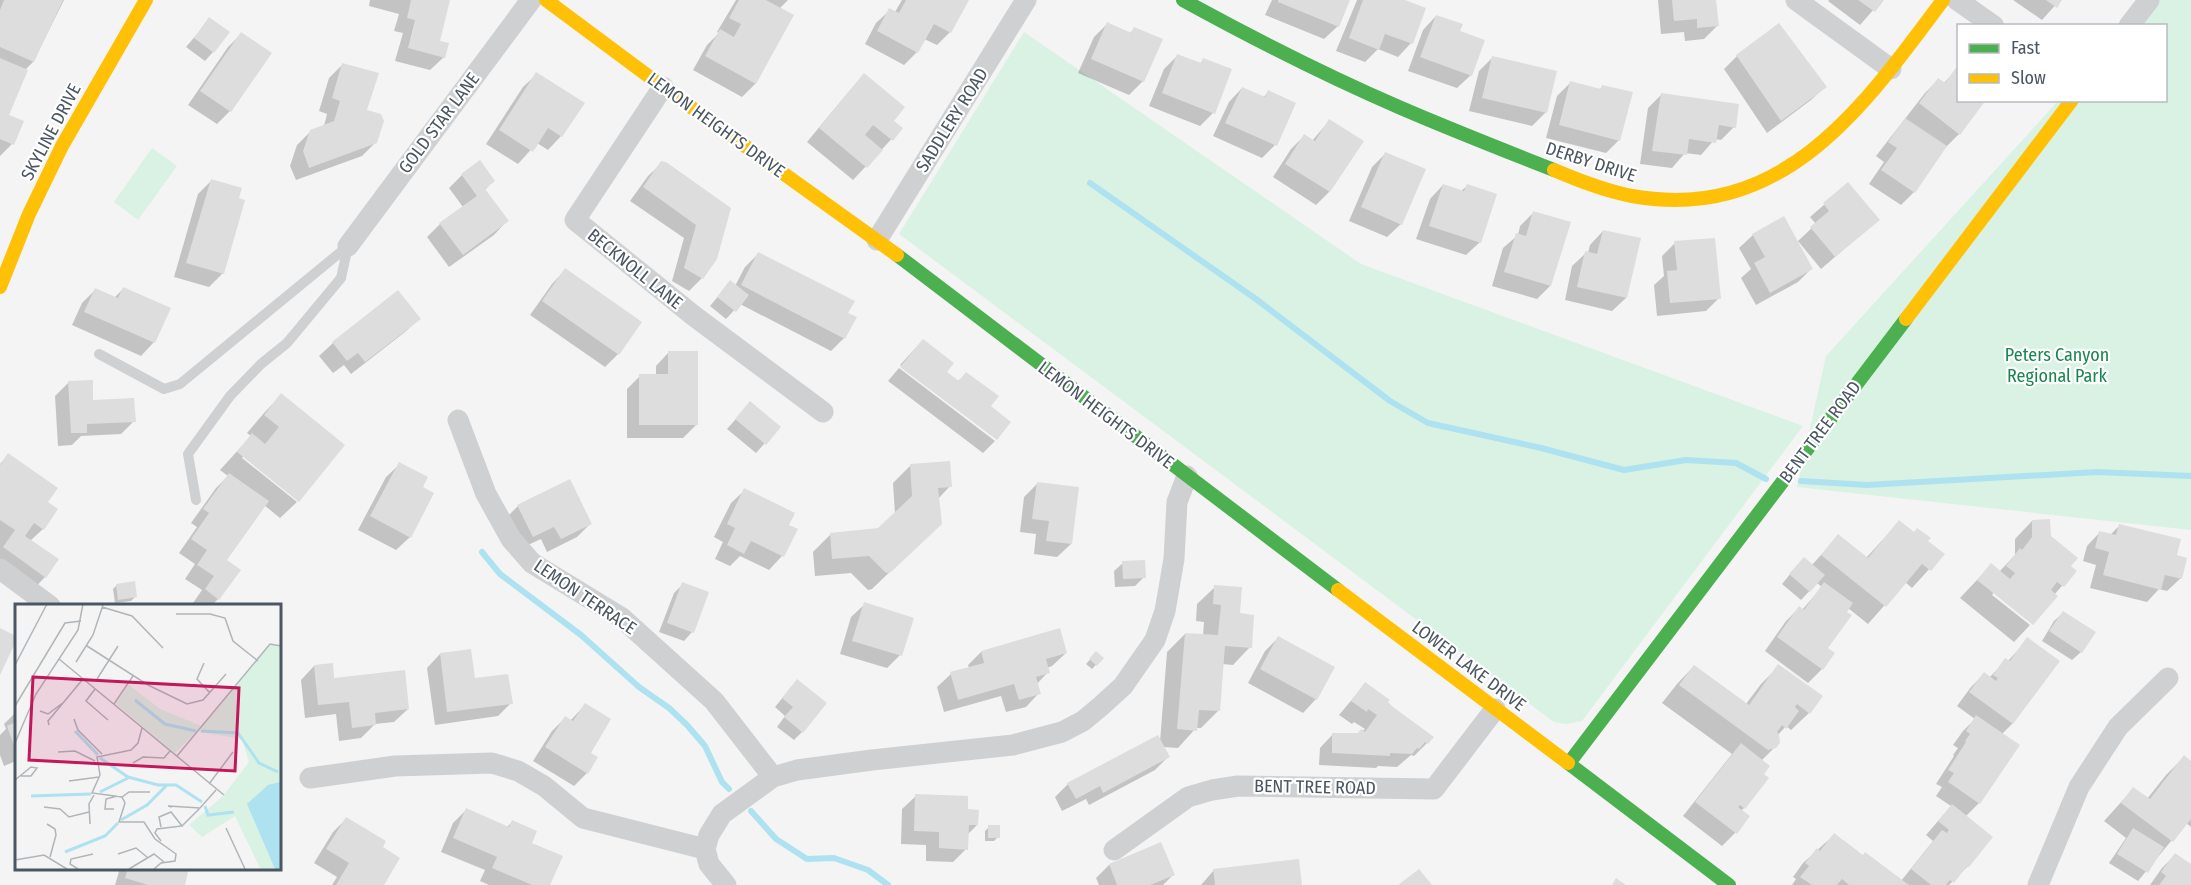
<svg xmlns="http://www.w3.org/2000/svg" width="2191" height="885" font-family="'Fira Sans Condensed',sans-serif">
<rect width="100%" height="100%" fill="#f4f4f4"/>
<path fill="#d9f2e3" d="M2149,0H2191V530L1797,487L1826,356L2058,101L2166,100V26L2126,25Z
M1024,32L1361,264L1803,426L1582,721L1566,724L1554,722L899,234Z
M152,148L177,166L138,220L114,202Z"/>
<path fill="#0003" d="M0,0H64L33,62L25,70L7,116L12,144L0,156Z
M370,0H449L438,42L444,57L430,70L395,61L403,33L394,31L399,14L369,6Z
M736,0H788L779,9L755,84L742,97L693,70L707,45L719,33L717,32Z
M902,0H966L950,32L937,45L924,39L917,52L904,65L865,44L876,23L890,10L895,12Z
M1272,0H1349L1338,26L1324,39L1265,15Z
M1357,0H1401L1411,43L1398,57L1378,49L1365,62L1336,51Z
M1658,0H1715L1717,26L1704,39L1685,41L1684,32L1661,34Z
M1882,0L1860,25L1828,1L1829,0Z
M2013,0H2060L2042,20Z
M1436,16L1458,32L1471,75L1457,88L1408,71L1423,30Z
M210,19L213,52L205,61L186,47Z
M1107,24L1130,33L1134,29L1161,40L1143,81L1129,95L1078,73L1094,37Z
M1779,25L1825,87L1811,100L1767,133L1724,69L1737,56Z
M241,34L230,111L217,124L188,105L228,47Z
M1177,56L1199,64L1204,60L1213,113L1200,126L1149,106L1164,69Z
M1492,58L1546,112L1532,126L1469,111L1479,71Z
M343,64L366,111L376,142L362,156L296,180L290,166L297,145L311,131L324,126L327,114L319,111L329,78Z
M1958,68L1959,134L1946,147L1914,192L1901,205L1869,184L1884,162L1876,156L1925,93L1938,80L1943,84Z
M537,74L561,136L548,150L537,143L518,164L486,144L523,87Z
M1570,83L1599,90L1603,86L1619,140L1606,153L1546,138L1557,96Z
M1242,88L1263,98L1268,92L1275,145L1262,158L1213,136L1229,102Z
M851,89L901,129L853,180L807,142Z
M1661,95L1734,127L1721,140L1715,139L1701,155L1685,153L1672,168L1640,164L1648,108Z
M1329,121V192L1316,205L1273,177L1291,149L1304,136L1312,141Z
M1385,154L1401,224L1387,237L1349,221L1372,167Z
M662,163L730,209L702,278L689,291L672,281L684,238L630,201L648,176Z
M462,175L493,181L485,190L507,221L494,235L449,267L427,237L440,224L463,207L449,188Z
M211,181L223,273L209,287L174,277L198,194Z
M1848,184L1878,220L1821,269L1798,241L1816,224L1810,217Z
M1443,185L1461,191L1467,186L1480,242L1466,255L1416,239L1430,199Z
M1534,212L1550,286L1537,299L1492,286L1503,248L1518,235L1520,226Z
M1603,231L1626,298L1612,311L1565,300L1572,266L1586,253H1588L1590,245Z
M1753,235L1812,268L1798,282L1756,305L1741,278L1751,269L1739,248Z
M1675,243L1719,298L1706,311L1657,316L1654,285L1664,276L1662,256Z
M758,254L846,314L844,338L831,351L740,304L726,319L710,306L730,282L735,286L745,267Z
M565,270L618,354L605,367L530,315L552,284Z
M123,289L154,342L141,356L72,325L82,303L95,290L114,298Z
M398,292L419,319L405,332L351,374L344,365L333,373L319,356L333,343Z
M923,340L945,373L957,382L966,374L989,407L996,438L900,365Z
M669,352L696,425L683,438H627V389L640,376H656V366Z
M899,368L995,441L983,453L888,381Z
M69,382L92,401L134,421L121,434L81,436L72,445L58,446L55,396Z
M281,395L343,445L244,455L242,458L297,502L280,518L264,505L225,561L218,599L211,606H197L193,603L202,590L185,579L195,564L179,553L197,527L191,523L216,488L228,476L220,470L251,436L247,433L264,413Z
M742,412L779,427L756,453L727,429Z
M8,455L46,503L43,529L30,541L45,577L28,595L0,575V464Z
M400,464L421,488L410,537L396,550L358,530L386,477Z
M910,466L950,486L938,499L922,541L872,589L868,590L851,573L815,576L813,552L831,534L879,530L895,514L893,483Z
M1038,483L1071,544L1057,557L1034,554L1036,534L1020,532L1024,497Z
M745,490L787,525L795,530L782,556L769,570L740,556L730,566L715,559L723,542L714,537L731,503Z
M518,506L590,524L577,537L547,552L541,539L519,549L505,519Z
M2032,521L2050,537L2069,567L2075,571L2054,595L1994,592L1992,595L2030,625L2014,642L1960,598L1991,565L1999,572L2015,555V539Z
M1899,522L1942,555L1912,588L1905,582L1868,624L1848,608L1826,648L1833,653L1822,669L1808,683L1765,651L1786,621L1799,608L1802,610L1822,587L1817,583L1801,600L1782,584L1796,567L1812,565L1838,536L1866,558Z
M2119,526L2175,556L2181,578L2167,591L2159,589L2147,602L2090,588L2096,565L2083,561L2087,546L2100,532L2110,535Z
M1123,563L1144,577L1135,586L1115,587L1114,571Z
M683,584L692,632L684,641L659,632L674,593Z
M117,585L135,597L131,601L115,603L113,589Z
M1215,587L1238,615L1250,647L1233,665L1222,664L1218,711L1201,728H1196L1178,748L1163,747L1168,757L1155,770L1089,805L1086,799L1062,811L1055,797L1068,784L1160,742L1167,652L1185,634L1203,636L1204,622L1196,621L1197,604Z
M865,604L900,655L887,668L840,654L851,617Z
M2063,613L2081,652L2072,660L2042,641L2054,621Z
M1278,638L1316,699L1303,713L1248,683L1265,651Z
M2028,639L2058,661L2012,724L2002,734L1979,803L1965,817L1968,866L1949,885H1792L1796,879L1793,877L1803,863L1834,835L1863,857L1901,881L1933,841L1926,835L1951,806L1936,796L1942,787L1936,784L1954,756L1953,755L1958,748L1953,745L1963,731L1975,719L1957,706L1971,687L1984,674L1989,678L2006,660L2008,661Z
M981,652L1066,653L1052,666L1047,668L1048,672L1036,685L1039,693L1026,707L1006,712L1001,696L944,712L937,687L951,674L969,668L968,665Z
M1096,653L1102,658L1092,669L1086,664Z
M440,654L511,703L498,716L435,725L427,668Z
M314,666L333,680L408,709L394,722L375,724L361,738L339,741L336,714L305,718L301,680Z
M1694,666L1746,704L1761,684L1779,666L1809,713L1791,730L1786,726L1778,735L1775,747L1761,761L1744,808L1741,811L1735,833L1722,846L1683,816L1732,754L1662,703L1677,684Z
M1365,684L1427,743L1414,756L1411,755L1397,767L1378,766L1376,768L1319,765L1320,748L1333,734L1357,735L1365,729L1354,722L1352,724L1339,715Z
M789,690L802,732L794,740L777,727L785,716L775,707Z
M585,705L589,754L587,773L574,786L533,761L552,731L565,718L570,721Z
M16,712V761L4,766L0,755V735L6,729L4,724Z
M2184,757L2191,763V827L2186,823L2138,881L2109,863L2126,838L2104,821L2133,789L2147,799L2166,775Z
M916,796L966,811L977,825L967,835L966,849L953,862L926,861V845L901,844L902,809Z
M466,810L507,827L512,822L530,844L549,885H489L480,881L485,870L441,852L453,823Z
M346,819L381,847L382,885H332L337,877L314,863L333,832Z
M989,827L998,837L994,841H985V831Z
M2175,855L2191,866V885H2150L2162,868Z
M1109,865L1173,875L1163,885H1099L1096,878Z
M120,868H188L183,885H115Z
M1214,870L1300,885H1201Z"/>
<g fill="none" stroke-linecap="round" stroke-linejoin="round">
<path stroke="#aee2f0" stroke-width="6" d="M1090,183L1256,299L1390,401L1428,423L1541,448L1624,470L1686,460L1736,463L1766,479
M1801,481L1867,485L2097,472L2191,476
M482,552L500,574L581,635L639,687L669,708L687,725L705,746L722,782L729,789
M751,811L776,839L807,859L834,858L868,870L888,885"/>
</g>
<path fill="#ddddde" d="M4,0H63L34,62L0,47V10Z
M411,0H450L440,41L449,43L445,58L408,48L415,20L407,18Z
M739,0H766L794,15L756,84L705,56L720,29L734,37L741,24L729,18Z
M906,0H969L951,33L934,24L918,53L877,31L889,8L899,13Z
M1278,0H1350L1339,27L1278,2Z
M1363,0H1405L1426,8L1413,44L1385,34L1379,50L1349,38Z
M1672,0H1716L1719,26L1697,28V19L1674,21Z
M1858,0H1884L1875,12Z
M2046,0H2062L2057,8Z
M1436,15L1463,24L1460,31L1485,40L1472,76L1420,57Z
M209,17L230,32L214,53L194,38Z
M1107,22L1131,33L1134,27L1163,39L1144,82L1091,59Z
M1779,23L1827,87L1781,121L1736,55Z
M241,32L272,53L231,112L200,91Z
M1177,54L1201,63L1203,58L1232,69L1215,114L1162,93Z
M1492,56L1557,71L1547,113L1482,98Z
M0,58L28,70L9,115L24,121L14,145L0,139Z
M342,63L379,73L367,110L381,114L384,121L377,143L309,168L303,151L310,130L334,121L340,101L332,98Z
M1958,65V100H1986L1960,135L1919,103L1938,78L1945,83Z
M536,72L585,103L562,137L548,128L533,152L499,130Z
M864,73L905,107L894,121L903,128L893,141L873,125L865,135L883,150L867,168L819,128Z
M1570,81L1601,89L1602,85L1633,92L1620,141L1559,125Z
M1242,87L1265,97L1268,90L1296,103L1277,146L1225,123Z
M1661,93L1739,104L1736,128L1719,125L1716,143L1689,139L1687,155L1652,151Z
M1905,118L1947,146L1915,193L1881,170L1897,148L1888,142Z
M1329,119L1364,141L1330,192L1285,164L1304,134L1315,141Z
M1385,152L1426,169L1402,225L1361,207Z
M480,160L495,181L485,189L509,221L463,255L439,223L477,196L461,174Z
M661,161L666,162L731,208L717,259L703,279L684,268L696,225L643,187Z
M211,179L242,188L239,198L245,200L224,274L186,263Z
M1848,182L1880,220L1835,257L1810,227L1829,211L1823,203Z
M1443,184L1464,191L1467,184L1497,194L1481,243L1429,226Z
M1533,211L1571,222L1551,286L1504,272L1516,233L1526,236Z
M1784,216L1813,269L1770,293L1754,263L1765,257L1752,234Z
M1603,230L1641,238L1627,298L1577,287L1585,251L1597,254Z
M1715,238L1721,299L1670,303L1667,271L1677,270L1674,241Z
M758,252L855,301L848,313L857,317L845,339L741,285Z
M565,268L642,322L619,355L542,301Z
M730,280L749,295L736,312L717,297Z
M123,287L171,308L155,343L84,312L95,288L118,298Z
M398,290L421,319L365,362L358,353L347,361L332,342Z
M923,339L954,363L947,372L959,381L966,372L999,396L991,406L1011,422L997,440L900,367Z
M668,351H698V425H639V374H668Z
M93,380V400L134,398L136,422L87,424V433H71L68,381Z
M281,393L345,445L299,502L237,452L252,433L265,444L279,427L264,415Z
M750,401L781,427L766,445L735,419Z
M8,453L58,488L48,502L58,509L44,530L34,523L25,536L59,559L46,578L3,547L15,530L0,520V465Z
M950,461L952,487L938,488L942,524L891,572L886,573L869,556L832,559L830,533L878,528L912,496L910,464Z
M399,462L428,477L423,487L434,493L411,538L370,516Z
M229,473L269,501L227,560L241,570L219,600L205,589L214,576L197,565L207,550L191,539L209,513L203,509Z
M570,479L592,524L561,539L554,527L533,537L517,505Z
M1037,482L1079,487L1072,544L1046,541L1049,521L1032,519Z
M744,488L795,513L789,525L798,529L784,557L751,541L744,554L727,545L735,528L727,524Z
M2050,519L2051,536L2078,558L2071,566L2077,571L2064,587L2057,582L2051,590L2058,596L2033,625L1977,580L1991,563L2010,579L2015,573L2006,566L2020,548L2022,550L2032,537V520Z
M1899,520L1914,532L1917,528L1931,538L1928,541L1945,554L1931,571L1922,564L1886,607L1821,555L1838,534L1868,558Z
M2119,524L2181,539L2177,555L2187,558L2182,579L2165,575L2161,590L2103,575L2109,552L2095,548L2099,531L2116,535Z
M1804,557L1825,575L1810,592L1789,574Z
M1145,560L1146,578L1123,579L1122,561Z
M135,581L137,597L118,600L116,584Z
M682,582L709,592L694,633L667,623Z
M1824,582L1853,603L1847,612L1852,615L1828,648L1835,653L1823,670L1777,637L1799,606L1804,610Z
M1214,585L1242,587L1240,613L1254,615L1252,648L1225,646L1220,711L1199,710L1197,731L1177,729L1185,633L1218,635L1221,605L1213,604Z
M864,602L914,618L902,656L852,641Z
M2063,611L2096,632L2082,653L2049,631Z
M0,628L16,636V641L0,675Z
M1060,628L1067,653L1046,659L1050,673L1036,677L1041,694L1019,700L1014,684L958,700L950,672L984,663L981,651Z
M1278,636L1335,667L1317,700L1260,669Z
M2027,637L2060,661L2013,724L1969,692L1984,672L1996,681L1998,678L1993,675L2005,658L2010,661Z
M471,649L475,678L508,674L513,704L447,712L440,653Z
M1096,651L1104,658L1097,666L1089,659Z
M333,663L334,678L405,670L409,709L375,713L376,725L352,728L349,702L318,705L314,665Z
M1778,664L1823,696L1810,714L1797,704L1795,707L1799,711L1786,729L1782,725L1777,732L1779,734L1780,743L1776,748L1768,750L1679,685L1694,665L1749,705Z
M797,679L827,703L803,733L784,717L793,707L782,698Z
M1365,682L1390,700L1388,702L1393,707L1434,737L1428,744L1425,742L1419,749L1417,748L1412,754L1390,753V756L1332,753V733H1358L1361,729L1365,732L1377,715L1368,709L1367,712L1351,701Z
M585,703L611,719L591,753L598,757L588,774L545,747L565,716L573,721Z
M1976,715L2020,745L1980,804L1948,782L1954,773L1948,770L1966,742L1965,741L1970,734L1966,731Z
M16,722V751L7,726Z
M1158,735L1170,757L1103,793L1100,786L1076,799L1067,783Z
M1741,743L1770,766L1764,774L1769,778L1745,809L1740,805L1738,807L1750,816L1737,834L1695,802Z
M2184,755L2191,761V819L2173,842L2121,803L2133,787L2150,799Z
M915,794L968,796V809L979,810L978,825H969L968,850L939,848V832L914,831Z
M1952,804L1993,837L1969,867L1967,866L1954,883L1950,880L1946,885H1931L1911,869L1942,830L1947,833L1949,830L1938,821Z
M466,808L509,827L512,820L537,831L532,843L563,856L550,885H532L492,868L497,857L453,838Z
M346,817L386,841L383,847L400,858L384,885H336L349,863L326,849Z
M988,825H1000V838H988Z
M2133,828L2164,847L2148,873L2117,854Z
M1834,833L1863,855L1865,852L1909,885H1849L1842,879L1837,885H1812L1800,877L1809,866L1805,863L1817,848L1820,851Z
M1161,842L1175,875L1150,885H1117L1109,864Z
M2175,853L2191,864V885H2159L2166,876L2161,872Z
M1299,859L1302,885H1215L1213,869Z
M128,868H189L185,885H148L125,878Z
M1419,869L1432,885H1398Z
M1616,878L1626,885H1612Z"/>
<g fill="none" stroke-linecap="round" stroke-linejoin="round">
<path stroke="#ced0d2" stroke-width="10" d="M99,354L164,389L180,384L348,246
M196,500L188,454L230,396L261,364L287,343L341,278L348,246"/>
<path stroke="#ced0d2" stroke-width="21" d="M1796,0L1891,69
M1957,0L1994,26
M2129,26L2149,0
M663,87L575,220L694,316L823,412
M877,240L1026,0
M348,246L531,0
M458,420L486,494L511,539L532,563L622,618L714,701L773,777
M0,569L50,606
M310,778L395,766L492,763L518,771L544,786L583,818L705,849
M1114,850L1188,797L1212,790L1238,786L1434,789L1495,709
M726,885L709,864L705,849L709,835L722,814L773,777L797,770L872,760L1013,745L1062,732L1083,721L1101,706L1123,686L1155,640L1165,611L1174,559L1177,502L1187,476
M2038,885L2079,787L2118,727L2168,678"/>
<path stroke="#4caf50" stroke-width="14" d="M1183,0C1254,39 1327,76 1401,108C1452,130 1503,150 1554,170
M897,255L1338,590
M1568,763L1729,885
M1569,763L1906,319"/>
<path stroke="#ffc107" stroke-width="14" d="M546,0L663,87L897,255
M1554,170C1580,181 1605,191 1632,196C1784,223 1864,106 1943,0
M0,287L29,214L62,146L146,0
M1906,319L2072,100
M1338,590L1568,763"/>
</g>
<g text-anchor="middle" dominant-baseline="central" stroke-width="4.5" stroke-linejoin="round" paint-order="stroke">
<g font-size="18" fill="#4a5661" stroke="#fff">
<text transform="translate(952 120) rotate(-58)">SADDLERY ROAD</text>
<text transform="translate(439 123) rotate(-53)">GOLD STAR LANE</text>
<text transform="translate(716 125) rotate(36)">LEMON HEIGHTS DRIVE</text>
<text transform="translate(51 132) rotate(-62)">SKYLINE DRIVE</text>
<text transform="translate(1591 162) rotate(18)">DERBY DRIVE</text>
<text transform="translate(635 269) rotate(39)">BECKNOLL LANE</text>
<text transform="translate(1106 415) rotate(37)">LEMON HEIGHTS DRIVE</text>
<text transform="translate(1820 432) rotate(-53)">BENT TREE ROAD</text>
<text transform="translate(585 597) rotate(34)">LEMON TERRACE</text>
<text transform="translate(1469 666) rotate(37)">LOWER LAKE DRIVE</text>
<text transform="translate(1315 787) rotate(1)">BENT TREE ROAD</text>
</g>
<g font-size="18" fill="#17864f" stroke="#fff">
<text x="2057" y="355">Peters Canyon<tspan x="2057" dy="21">Regional Park</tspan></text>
</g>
</g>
<g transform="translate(15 604)">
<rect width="266" height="266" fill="#f4f4f4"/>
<path d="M255,40L265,43V265L245,264L220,212L187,233L174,221L208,192L234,158L227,135L185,128L186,123L160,149L101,100L114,81L145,105L186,122Z" fill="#d9f2e3"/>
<path d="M265,178V265H260L232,200L253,181Z" fill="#aee2f0"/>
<path fill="none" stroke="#aee2f0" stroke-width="3" d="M120,96L150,120L181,127M60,127L83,151M186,127L223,129L244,159L263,168M85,154L113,173L143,181H161L187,198M85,188L113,174M16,192L76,190M190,202L193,211L219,208M106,216L132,201L151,182M50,248L90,232L103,219"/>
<path fill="none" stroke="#b0b5b9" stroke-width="1.5" d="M87,3L117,12L148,44M161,10H195L210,14L218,37L243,57M72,42L133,81L172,100L188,96L211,70M44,55L209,191M61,58L78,31L88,1M189,59L182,75L195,89M0,61L32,0M82,75L103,42M80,85L71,97L93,116M99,100L118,72M0,102L50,19L66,17M25,107L33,110L49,98M59,115L63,126L87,150M34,121L33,117L68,75M127,124L123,139L116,146L82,153L85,171L77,189L107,193L110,199L104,218H129L140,235L161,250L160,257L146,259L139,265M0,139L21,90L63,26L68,0M43,148L60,147L80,157M162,152L255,40L266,42M118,159L128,153L149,154L155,147M0,176L16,163L22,164L16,172H6M54,177L84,173M194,180L218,148M107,193L114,188H135M29,203L45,205L54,213L74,208M157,203L153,202L185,204L201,186M99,205H90L91,195L102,192M32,220L40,225L41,231L35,253M75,220L74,200L79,191M167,222L185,204M146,223L144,213L156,208L167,222L142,225L140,229L146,237M211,224L230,265M103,250L121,244L132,253M0,256L29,251L52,265M63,265L55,260L56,255L78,250M114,265L139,250L149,258"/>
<path fill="#c2185b" fill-opacity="0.15" stroke="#c2185b" stroke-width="3" d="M18,73L224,84L220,167L14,156Z"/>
<rect width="266" height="266" fill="none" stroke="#4a5661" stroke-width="3"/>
</g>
<rect x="1957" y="24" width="210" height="78" fill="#ffffff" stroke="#b7bbc0" stroke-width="1.5"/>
<rect x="1969" y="44" width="30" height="9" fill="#4caf50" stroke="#b7bbc0" stroke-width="1.5"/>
<text x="2011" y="54" font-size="18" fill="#4a5661">Fast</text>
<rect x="1969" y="74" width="30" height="9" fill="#ffc107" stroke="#b7bbc0" stroke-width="1.5"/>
<text x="2011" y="84" font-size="18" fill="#4a5661">Slow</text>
</svg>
